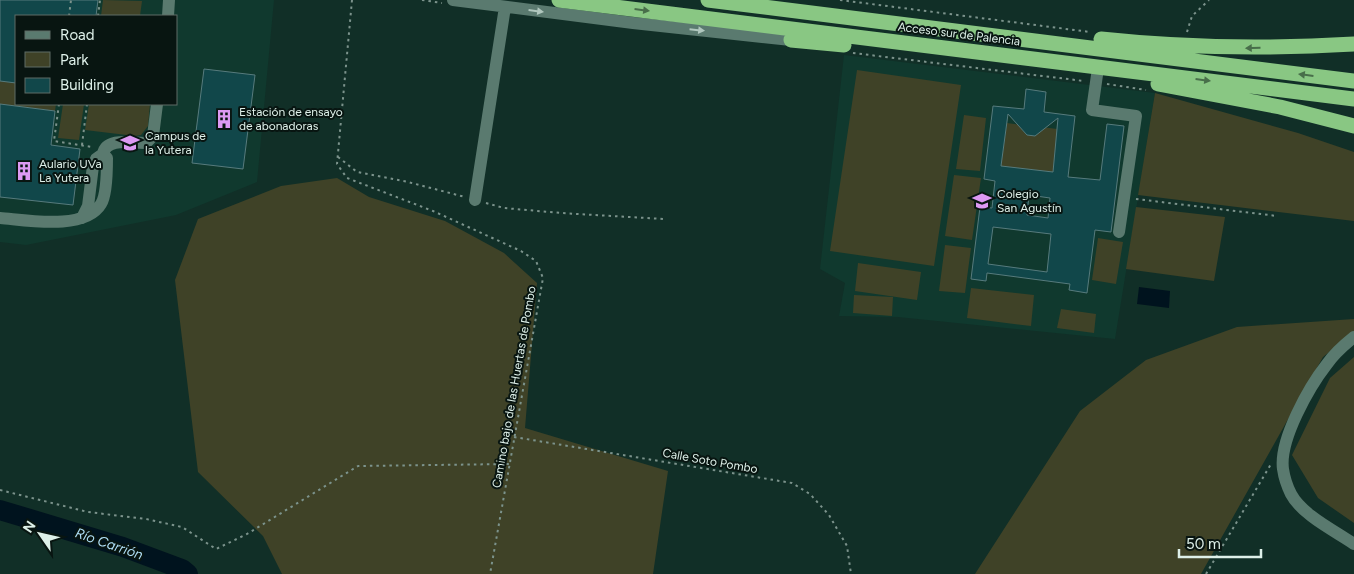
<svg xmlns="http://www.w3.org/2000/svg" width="1354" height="574" font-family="Figtree,sans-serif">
<rect width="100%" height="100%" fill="#112f27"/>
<path fill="#10392e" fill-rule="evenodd" d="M0,0H274L257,182L176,215L26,245L0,242ZM16,16H176V104H16Z
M844,55L1155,93L1115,339L898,317L839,316L845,283L820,269Z"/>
<path fill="#3f4227" d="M103,0L142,1L140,16H101Z
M857,70L961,85L934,266L830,251Z
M0,81L16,83V104H56L55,111L0,104Z
M1155,93L1298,133L1354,152V221L1138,195Z
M63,104H84L79,140L58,138Z
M89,104H150L148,126L141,135L135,136L85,130Z
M964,115L986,118L980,171L956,169Z
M1007,123L1022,125V130L1027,135L1035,136L1042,127L1057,129L1053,172L1001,166Z
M954,175L981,178L972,240L945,236Z
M337,178L369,197L445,221L504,253L537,283L525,428L668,471L653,574H282L263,536L198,472L175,280L198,219L281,186Z
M1136,207L1225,217L1214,281L1126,269Z
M1098,238L1123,242L1116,284L1092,280Z
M945,245L971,248L965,293L939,291Z
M858,263L921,272L917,300L855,291Z
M971,288L1034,295L1031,326L967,318Z
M854,295L893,297L892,316L853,313Z
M1061,309L1096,314L1094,333L1057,328Z
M1354,319V332L1323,357L1201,574H975L1080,411L1146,360L1237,327Z
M1354,357V523L1318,498L1292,455L1330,378Z"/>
<path fill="#00131e" d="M1139,287L1170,291L1169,308L1137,304Z"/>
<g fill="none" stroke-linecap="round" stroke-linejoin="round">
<path stroke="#00131e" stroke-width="20" d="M0,510L123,547L182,569L188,574"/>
</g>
<path fill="#11474a" stroke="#577b7d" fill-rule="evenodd" d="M0,0H98L96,16H16V83L0,81Z
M204,69L255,75L243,169L192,163Z
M1026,89L1046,92L1044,112L1075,116L1068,177L1100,180L1107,124L1124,126L1111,232L1095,230L1087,293L1069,290L1070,284L987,273L986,281L971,279L980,207L992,208L995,181L984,179L993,106L1024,109ZM1008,114L1027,135L1035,136L1058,118L1053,172L1001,166ZM1029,195L1050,198L1048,218L1027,215ZM993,227L1051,234L1047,272L988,264Z
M0,104L55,111L51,145L80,149L73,205L0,197Z"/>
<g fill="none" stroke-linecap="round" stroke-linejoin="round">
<path stroke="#7c938c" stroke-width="2" stroke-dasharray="2.5 4" stroke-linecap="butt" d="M352,0L337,164L347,178L433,211L521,251L536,261L543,278L490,574
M422,0L442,3
M840,0L1090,32
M69,16L71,0
M98,16L100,0
M1187,32L1192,16L1209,0
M853,53L1084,81
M1107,84L1146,90
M59,104L54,141L92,147
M82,145L87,104
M338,157L357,172L408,182L465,197
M1136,199L1277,216
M486,203L504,208L561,213L664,219
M514,437L792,483L810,494L829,515L847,546L851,574
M0,490L88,512L146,519L182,527L216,549L247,534L358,466L509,464
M1206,574L1271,464"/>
<path stroke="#5a7a6f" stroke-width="12" d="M453,0L633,23L791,40
M168,16L169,0
M1097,75L1092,110L1136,116L1119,232
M475,200L505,7
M0,218C26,220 85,231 101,204C107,195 107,170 107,158L103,154C106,137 132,143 146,143L153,136L157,104
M82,218L88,206L93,166L96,159L103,154
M1354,337C1344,345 1334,354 1327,364C1309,387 1279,440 1283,469C1284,476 1288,488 1291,494C1302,515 1335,531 1354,544"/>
<path stroke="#89c783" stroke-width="15" d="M559,0L1354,99
M708,0L1354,81
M1101,39C1185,48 1269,49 1354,44
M791,40L844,45
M1158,84L1280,107L1354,126"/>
</g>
<defs><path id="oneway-solid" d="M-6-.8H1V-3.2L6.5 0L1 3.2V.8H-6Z" transform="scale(1.25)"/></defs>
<g fill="#486e4a">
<use href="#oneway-solid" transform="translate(642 10) rotate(7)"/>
<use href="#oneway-solid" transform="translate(1253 48) rotate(179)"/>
<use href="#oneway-solid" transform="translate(1306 75) rotate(-173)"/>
<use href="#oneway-solid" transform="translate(1203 80) rotate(7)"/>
</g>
<g fill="#b0c7be">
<use href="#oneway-solid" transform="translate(536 11) rotate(7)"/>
<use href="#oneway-solid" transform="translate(697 30) rotate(6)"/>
</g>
<defs>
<g id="building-bare" transform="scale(1.5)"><path d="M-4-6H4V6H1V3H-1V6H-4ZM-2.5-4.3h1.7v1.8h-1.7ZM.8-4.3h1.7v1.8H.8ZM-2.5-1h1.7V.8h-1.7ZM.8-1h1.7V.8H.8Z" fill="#dd99f3" stroke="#081511" stroke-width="2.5" paint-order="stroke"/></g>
<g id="university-bare" transform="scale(1.5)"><path d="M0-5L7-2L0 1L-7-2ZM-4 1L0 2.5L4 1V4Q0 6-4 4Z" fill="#dd99f3" stroke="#081511" stroke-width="2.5" paint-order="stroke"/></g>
<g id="school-bare" transform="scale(1.5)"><path d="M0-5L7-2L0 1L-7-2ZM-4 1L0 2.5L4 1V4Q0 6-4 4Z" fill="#dd99f3" stroke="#081511" stroke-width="2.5" paint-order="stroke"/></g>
</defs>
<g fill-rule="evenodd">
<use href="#building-bare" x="224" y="119"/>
<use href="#university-bare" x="130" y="143"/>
<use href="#building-bare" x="24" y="171"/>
<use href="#school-bare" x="982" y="201"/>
</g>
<g text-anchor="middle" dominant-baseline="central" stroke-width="4" stroke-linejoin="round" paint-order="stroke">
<g font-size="12" fill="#def0e9" stroke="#081511">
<text transform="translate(959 34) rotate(7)">Acceso sur de Palencia</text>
<text transform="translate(514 387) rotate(-80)">Camino bajo de las Huertas de Pombo</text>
<text transform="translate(710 461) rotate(10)">Calle Soto Pombo</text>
</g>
<g font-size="12" fill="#def0e9" stroke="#081511" text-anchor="start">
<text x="239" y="112">Estación de ensayo<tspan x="239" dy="14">de abonadoras</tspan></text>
<text x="145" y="136">Campus de<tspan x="145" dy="14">la Yutera</tspan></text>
<text x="39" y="164">Aulario UVa<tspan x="39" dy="14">La Yutera</tspan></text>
<text x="997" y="194">Colegio<tspan x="997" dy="14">San Agustín</tspan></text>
</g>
<g font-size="14" font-style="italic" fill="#afdef5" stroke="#081511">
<text transform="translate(109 544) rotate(19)">Río Carrión</text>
</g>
</g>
<rect x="15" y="15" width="162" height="90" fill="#081511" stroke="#5e6d67"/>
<rect x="25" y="31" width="25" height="8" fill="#5a7a6f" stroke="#5e6d67"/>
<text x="60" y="40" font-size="15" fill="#def0e9">Road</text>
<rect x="25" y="52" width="25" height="15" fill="#3f4227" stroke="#5e6d67"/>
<text x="60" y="65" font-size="15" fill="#def0e9">Park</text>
<rect x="25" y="78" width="25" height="15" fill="#11474a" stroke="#5e6d67"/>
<text x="60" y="90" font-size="15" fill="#def0e9">Building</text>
<g transform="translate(40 534) rotate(304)" stroke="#081511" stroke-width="4" paint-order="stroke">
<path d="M0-4L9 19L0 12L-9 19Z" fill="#def0e9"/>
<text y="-8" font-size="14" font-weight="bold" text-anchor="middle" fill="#def0e9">N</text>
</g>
<path d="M1179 549v8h82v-8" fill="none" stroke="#def0e9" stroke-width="2.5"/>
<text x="1186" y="549" font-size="15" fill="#def0e9" stroke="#081511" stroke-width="4" paint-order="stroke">50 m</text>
</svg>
